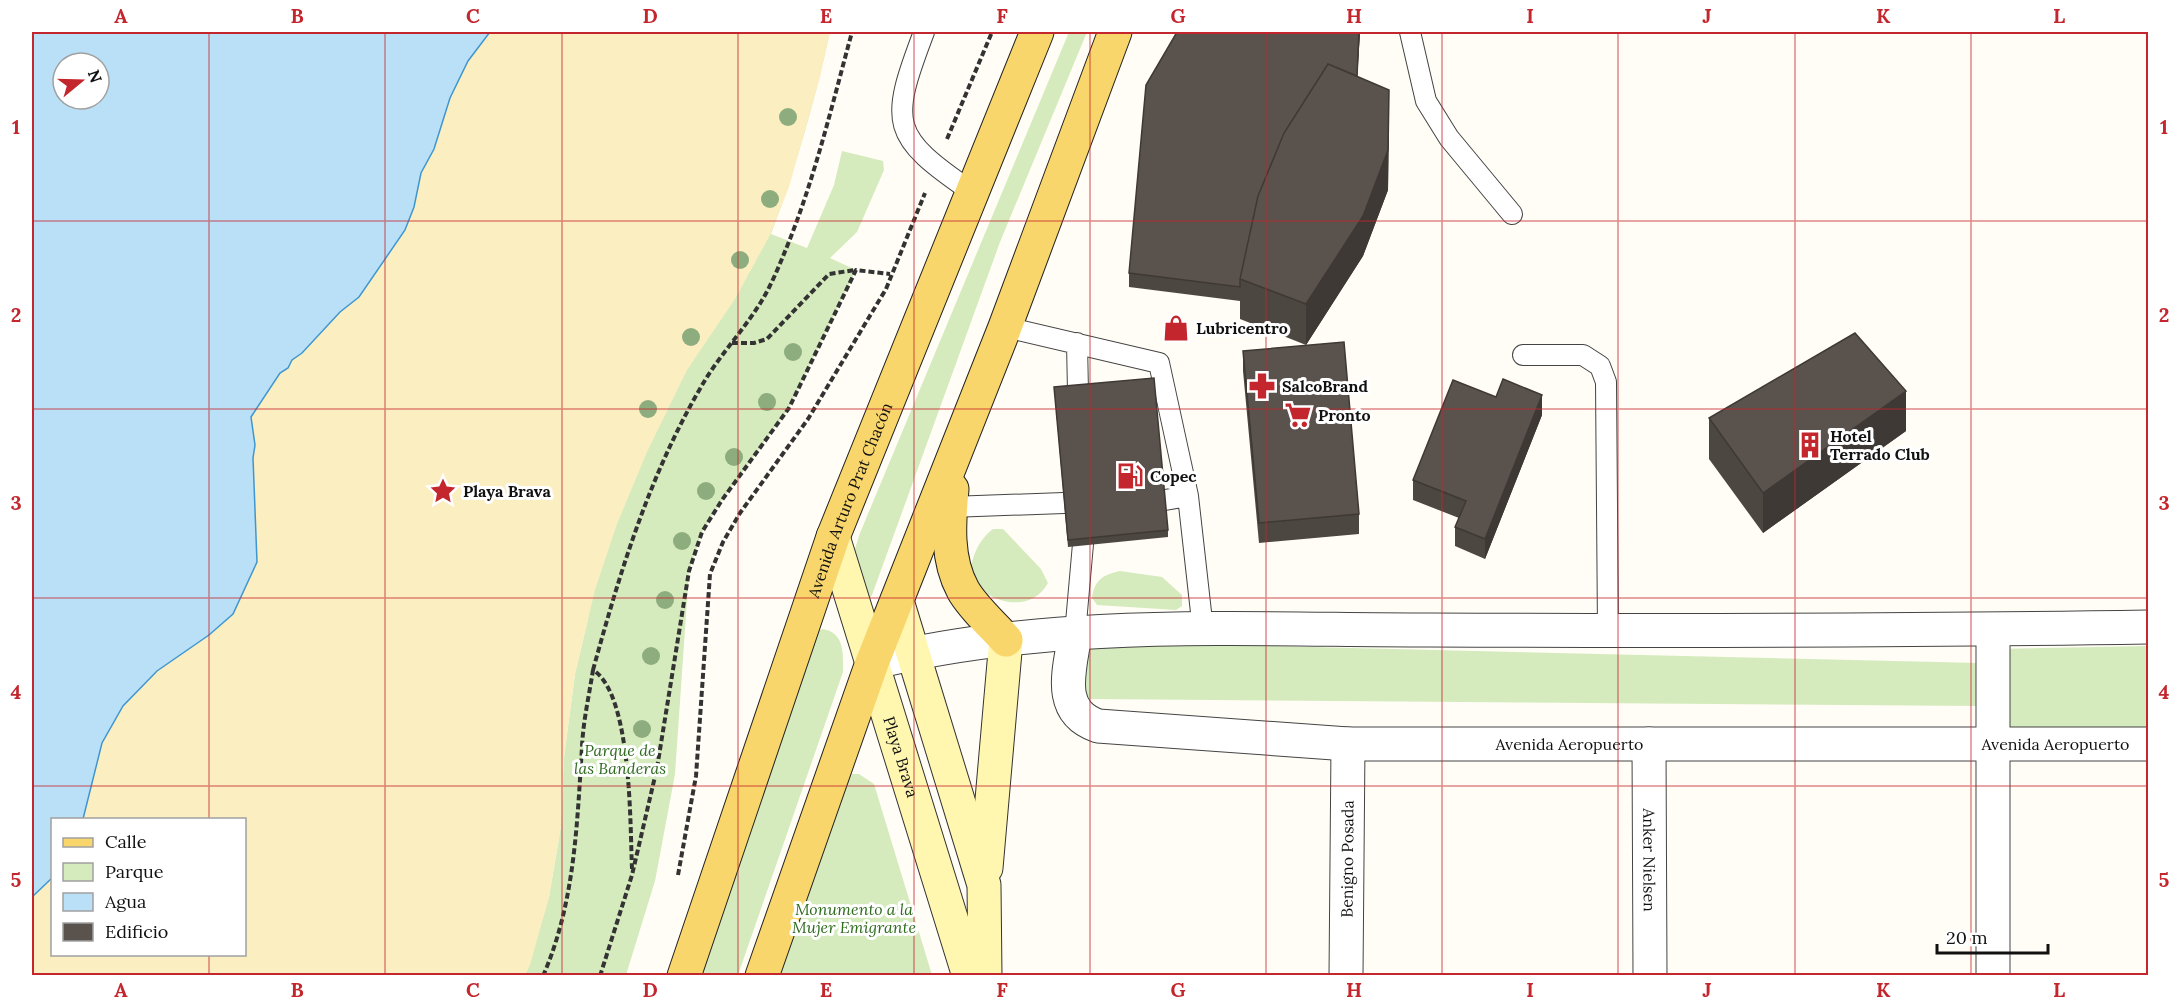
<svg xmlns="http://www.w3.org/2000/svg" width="2180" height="1007" font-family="Lora,serif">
<rect width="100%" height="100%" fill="#fffdf5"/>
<path fill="#d5ebbd" d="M830,32C815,100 796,168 771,234L807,248L834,185L842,151L883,161L884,170L857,232L830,258L856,270L789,408L722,500L702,532L689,571L675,774L655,881L626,975L525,976L549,897L561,826L564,757L575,674L588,619L564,599Z
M1069,32H1087L1000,242L872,595L866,604L853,555L860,533Z
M993,529H1003L1041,569L1048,583C1030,615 988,603 969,578C972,558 977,541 993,529Z
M1120,571L1162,577L1182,595V606L1176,610L1097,605L1092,598C1095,579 1103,575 1120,571Z
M822,629C845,632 843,654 843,672L738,975L699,976L813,635Z
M1082,644L1224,645L1980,663L1979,706L1090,699L1086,696Z
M2148,646V736L1993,744L1996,649Z
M847,774H859L874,784L932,975L773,976Z"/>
<path fill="#fbeec1" d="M490,32H830L820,77L789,187L770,235L735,299L687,370L647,452L617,524L595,590L575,674L564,757L561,826L549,897L530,965L525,975L32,976V897L52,878V954H244V820L83,819L102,743L123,706L157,671L209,635L233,614L255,445L251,417L280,373L288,368L292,360L302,353L340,312L359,297L405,230L414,207L421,173L434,149L450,99L468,61Z"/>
<path fill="#b9e0f7" stroke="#3f96cf" stroke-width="1.5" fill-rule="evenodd" d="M32,32H490L468,61L450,98L434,149L421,173L414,207L405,230L359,297L340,312L302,353L292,360L288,368L280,373L251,417L255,445L253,458L257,562L233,614L209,635L157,671L123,706L102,743L83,819L52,820V878L32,897ZM63,63H99V99H63Z"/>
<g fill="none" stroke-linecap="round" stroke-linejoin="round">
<g stroke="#444" stroke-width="22">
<path id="lane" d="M924,32C889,124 890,136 972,192
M1410,32L1426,101L1449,138L1512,214
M1005,327L1159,363L1188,496L1203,630
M1077,343L1078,392
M1523,355H1583L1600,366L1606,382L1608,631
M1165,500L1188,496
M950,507L1064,503
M1075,634L1083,544"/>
</g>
<g stroke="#444" stroke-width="35">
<g id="street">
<path id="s1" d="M1075,634C1070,669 1055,711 1098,726L1348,744H2148"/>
<path d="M872,663C1051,618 1246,630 1429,630C1669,631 1909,631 2148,627"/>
<path id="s2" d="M1649,744L1650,976"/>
<path id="s3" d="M1346,976L1348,744"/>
<path d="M1993,976V630"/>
</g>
</g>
<g stroke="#333" stroke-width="35">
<g id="secondary">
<path id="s4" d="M833,537L969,976"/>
<path d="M897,601L984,885L985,976"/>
<path d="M986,868L1006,640"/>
</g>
</g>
<g stroke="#222" stroke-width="35">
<g id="primary">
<path d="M952,489C949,523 946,559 963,590C973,608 993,625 1006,640"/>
<path id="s5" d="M684,976L833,537L1037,32"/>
<path d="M762,976L872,663L1005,327L1115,32"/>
</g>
</g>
<path stroke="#333" stroke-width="4" stroke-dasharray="6 3" stroke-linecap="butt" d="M947,139L992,32
M732,343H754L767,339L829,274L855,270
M593,670C620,572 649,476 701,387C718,357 743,331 761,302C771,286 779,266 786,249C815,178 832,105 852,32
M678,875L696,776L710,574L723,542L740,513L808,419L886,289L925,193
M543,976C575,903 577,824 582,747C583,722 589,696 593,670C632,694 630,825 632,869
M600,976L632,875L657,768L689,571L702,532L722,500L789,408L856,270L890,274"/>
<use href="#lane" stroke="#fff" stroke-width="20"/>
<use href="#street" stroke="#fff" stroke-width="33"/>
<use href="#secondary" stroke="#fff6b0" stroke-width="33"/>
<use href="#primary" stroke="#f9d66b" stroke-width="33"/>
</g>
<g fill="#8dad7f">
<circle cx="788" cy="117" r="9"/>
<circle cx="770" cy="199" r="9"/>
<circle cx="740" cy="260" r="9"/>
<circle cx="691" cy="337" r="9"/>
<circle cx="793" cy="352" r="9"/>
<circle cx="767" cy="402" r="9"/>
<circle cx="648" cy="409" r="9"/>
<circle cx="734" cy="457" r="9"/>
<circle cx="706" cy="491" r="9"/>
<circle cx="682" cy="541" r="9"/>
<circle cx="665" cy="600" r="9"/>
<circle cx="651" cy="656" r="9"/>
<circle cx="642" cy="729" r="9"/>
</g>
<path fill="#4d4742" d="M1360,32L1357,77L1389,131L1388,190L1363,256L1306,345L1240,319V301L1129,287V273Z
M1243,351L1359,514V534L1259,543L1243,371Z
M1054,387L1168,530V537L1068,547Z
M1496,397L1542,415L1485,559L1455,546V527L1459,518L1413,500V480Z
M1709,418L1906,431L1763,533L1709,459Z"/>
<path fill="#3f3936" d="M1359,32H1360L1355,117Z
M1389,90L1388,190L1363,256L1306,345V304Z
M1906,391V431L1763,533V493Z
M1542,395V415L1485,559V539Z"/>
<path fill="#5a524d" stroke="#3f3936" stroke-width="1.5" d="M1177,32H1359L1357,76L1328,64L1284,133L1258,196L1240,279V287L1129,273L1146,85Z
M1328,64L1389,90L1388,150L1363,216L1306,304L1240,279L1258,196L1284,133Z
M1855,333L1906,391L1763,493L1709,418Z
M1344,342L1359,514L1259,523L1243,351Z
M1154,378L1168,530L1068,540L1054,387Z
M1503,379L1542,395L1485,539L1455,527L1466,501L1413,480L1453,380L1496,397Z"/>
<path fill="none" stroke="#c4262e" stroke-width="1.5" stroke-opacity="0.55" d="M209,32V820M385,32V976M562,32V976M738,32V976M914,32V976M1090,32V976M1266,32V976M1442,32V976M1618,32V976M1795,32V976M1971,32V976M32,221H2148M32,409H2148M32,598H2148M32,786H2148M209,954V976"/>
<defs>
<g id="shop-bare" transform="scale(2.07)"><path d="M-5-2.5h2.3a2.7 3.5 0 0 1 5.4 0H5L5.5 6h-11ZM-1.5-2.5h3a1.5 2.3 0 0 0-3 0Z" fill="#c4262e" stroke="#fff" stroke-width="2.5" paint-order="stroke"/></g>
<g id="pharmacy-bare" transform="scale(2.07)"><path d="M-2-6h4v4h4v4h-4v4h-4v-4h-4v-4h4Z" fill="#c4262e" stroke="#fff" stroke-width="2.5" paint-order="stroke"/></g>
<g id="supermarket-bare" transform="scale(2.07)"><path d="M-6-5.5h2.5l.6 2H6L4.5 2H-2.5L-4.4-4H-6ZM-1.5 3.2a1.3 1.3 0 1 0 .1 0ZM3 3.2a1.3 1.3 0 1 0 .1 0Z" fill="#c4262e" stroke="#fff" stroke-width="2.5" paint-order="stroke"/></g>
<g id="building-bare" transform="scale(2.07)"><path d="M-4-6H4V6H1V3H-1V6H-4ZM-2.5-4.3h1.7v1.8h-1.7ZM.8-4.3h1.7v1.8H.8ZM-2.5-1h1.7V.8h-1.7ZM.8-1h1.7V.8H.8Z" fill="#c4262e" stroke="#fff" stroke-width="2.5" paint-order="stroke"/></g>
<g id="fuel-bare" transform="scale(2.07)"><path d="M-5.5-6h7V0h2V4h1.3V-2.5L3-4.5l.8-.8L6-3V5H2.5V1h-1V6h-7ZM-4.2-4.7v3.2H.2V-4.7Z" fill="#c4262e" stroke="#fff" stroke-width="2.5" paint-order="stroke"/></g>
<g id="sight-bare" transform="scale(2.07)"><path d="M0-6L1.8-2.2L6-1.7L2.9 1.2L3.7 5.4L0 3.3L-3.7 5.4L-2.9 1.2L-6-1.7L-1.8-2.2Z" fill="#c4262e" stroke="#fff" stroke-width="2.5" paint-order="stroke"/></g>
</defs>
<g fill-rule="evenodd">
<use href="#shop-bare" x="1176" y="328"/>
<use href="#pharmacy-bare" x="1262" y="386"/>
<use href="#supermarket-bare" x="1298" y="415"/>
<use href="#building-bare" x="1810" y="445"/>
<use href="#fuel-bare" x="1130" y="476"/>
<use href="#sight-bare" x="443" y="491"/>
</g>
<g text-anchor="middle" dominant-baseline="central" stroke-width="6" stroke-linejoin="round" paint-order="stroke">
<g font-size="16" font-weight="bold" fill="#111" stroke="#fff" text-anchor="start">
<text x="1196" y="328">Lubricentro</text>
<text x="1282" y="386">SalcoBrand</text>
<text x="1318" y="415">Pronto</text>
<text x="1830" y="436">Hotel<tspan x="1830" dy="18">Terrado Club</tspan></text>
<text x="1150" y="476">Copec</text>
<text x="463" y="491">Playa Brava</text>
</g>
<g font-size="16" fill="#111" stroke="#fff">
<text stroke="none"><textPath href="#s5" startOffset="504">Avenida Arturo Prat Chacón</textPath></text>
<text stroke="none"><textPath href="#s1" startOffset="578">Avenida Aeropuerto</textPath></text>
<text stroke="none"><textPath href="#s1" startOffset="1064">Avenida Aeropuerto</textPath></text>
<text stroke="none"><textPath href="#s4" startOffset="230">Playa Brava</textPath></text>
<text stroke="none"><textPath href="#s3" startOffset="117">Benigno Posada</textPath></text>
<text stroke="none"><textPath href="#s2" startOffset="116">Anker Nielsen</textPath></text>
</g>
<g font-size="16" font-style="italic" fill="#2f6b1f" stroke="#fff">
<text x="620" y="750">Parque de<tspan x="620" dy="18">las Banderas</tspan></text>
<text x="854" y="909">Monumento a la<tspan x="854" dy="18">Mujer Emigrante</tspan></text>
</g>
</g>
<rect width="2180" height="1007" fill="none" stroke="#ffffff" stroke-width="66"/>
<rect x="51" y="818" width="195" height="138" fill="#ffffff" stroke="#a0a0a0" stroke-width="1.5"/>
<rect x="63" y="838" width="30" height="9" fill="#f9d66b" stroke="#a0a0a0" stroke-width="1.5"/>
<text x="105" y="848" font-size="18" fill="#111111">Calle</text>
<rect x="63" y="863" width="30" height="18" fill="#d5ebbd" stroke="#a0a0a0" stroke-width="1.5"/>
<text x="105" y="878" font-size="18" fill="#111111">Parque</text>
<rect x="63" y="893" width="30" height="18" fill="#b9e0f7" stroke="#a0a0a0" stroke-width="1.5"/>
<text x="105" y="908" font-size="18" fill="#111111">Agua</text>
<rect x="63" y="923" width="30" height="18" fill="#5a524d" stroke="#a0a0a0" stroke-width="1.5"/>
<text x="105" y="938" font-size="18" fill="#111111">Edificio</text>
<g transform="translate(81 81) rotate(71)"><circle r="28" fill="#ffffff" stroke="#a0a0a0" stroke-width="1.5"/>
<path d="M0-4.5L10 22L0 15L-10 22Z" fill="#c4262e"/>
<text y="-9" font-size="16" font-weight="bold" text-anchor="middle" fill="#111111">N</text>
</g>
<path d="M1937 944v9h111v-9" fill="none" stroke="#111111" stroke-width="3"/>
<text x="1946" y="944" font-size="18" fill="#111111" stroke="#ffffff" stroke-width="4.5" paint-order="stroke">20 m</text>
<rect x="33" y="33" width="2114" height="941" fill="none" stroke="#c4262e" stroke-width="2"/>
<g font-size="20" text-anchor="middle" font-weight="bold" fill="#c4262e">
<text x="121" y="23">A</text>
<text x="297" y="23">B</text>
<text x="473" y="23">C</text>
<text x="650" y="23">D</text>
<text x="826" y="23">E</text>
<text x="1002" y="23">F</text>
<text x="1178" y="23">G</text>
<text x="1354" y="23">H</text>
<text x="1530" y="23">I</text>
<text x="1707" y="23">J</text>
<text x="1883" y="23">K</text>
<text x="2059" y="23">L</text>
<text x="16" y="134">1</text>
<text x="2164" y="134">1</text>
<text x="16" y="322">2</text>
<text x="2164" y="322">2</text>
<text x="16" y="510">3</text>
<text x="2164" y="510">3</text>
<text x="16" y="699">4</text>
<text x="2164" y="699">4</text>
<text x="16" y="887">5</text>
<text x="2164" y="887">5</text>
<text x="121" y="997">A</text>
<text x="297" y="997">B</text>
<text x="473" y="997">C</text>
<text x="650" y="997">D</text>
<text x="826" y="997">E</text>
<text x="1002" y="997">F</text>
<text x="1178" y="997">G</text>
<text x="1354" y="997">H</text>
<text x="1530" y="997">I</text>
<text x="1707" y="997">J</text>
<text x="1883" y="997">K</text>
<text x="2059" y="997">L</text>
</g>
</svg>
